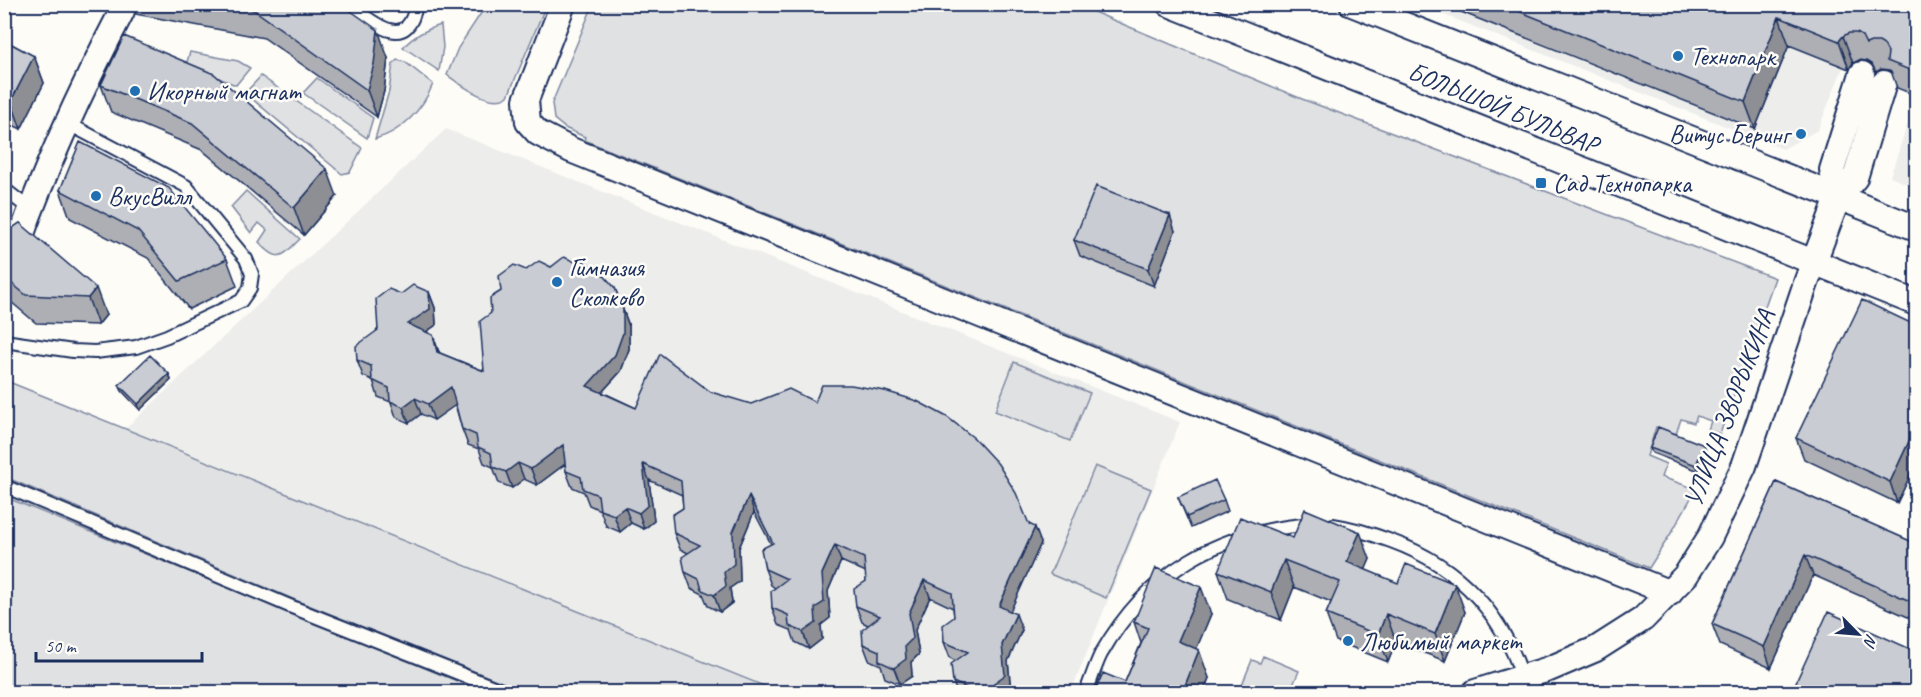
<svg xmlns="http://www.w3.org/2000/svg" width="1921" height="697" font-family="Caveat,sans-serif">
<rect width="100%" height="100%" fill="#fdfcf7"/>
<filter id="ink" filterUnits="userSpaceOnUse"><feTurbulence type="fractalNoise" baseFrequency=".0167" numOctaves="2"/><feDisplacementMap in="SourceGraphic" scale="12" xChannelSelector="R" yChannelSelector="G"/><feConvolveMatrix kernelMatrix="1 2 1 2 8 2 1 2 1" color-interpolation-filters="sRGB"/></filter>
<g filter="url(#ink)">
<path fill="#edeeec" d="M1419,5H1868L1818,130L1783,149Z
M1916,98V188L1890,177Z
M446,129L1180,422L1071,692H779L125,429Z"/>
<path fill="#e0e1e3" stroke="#7e88a0" stroke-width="1.5" d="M487,4L546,5L508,96C493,109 461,85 447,75L458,48Z
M593,5H1077L1302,99L1775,278L1720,434L1708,430L1711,421L1697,416L1694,423L1681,419L1676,434L1656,427L1647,456L1666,464L1661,477L1696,489L1673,530L1649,568L584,140L585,137L565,128L554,119L552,103Z
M441,25L443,47L439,71L403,47C414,36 426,29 441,25Z
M190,52L238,61L250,68L236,85L186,65Z
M397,60L405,62L433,84C423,109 402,132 375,139L389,91L393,64Z
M261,76L362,148L350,172L342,174L245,93Z
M317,78L373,118L367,138L303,93Z
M246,191L300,239C281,258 278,263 259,242L267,230L259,223L251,233L231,207Z
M1014,362L1090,393L1070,441L995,411Z
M4,380L779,692H526L295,600L5,477Z
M1095,466L1151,489L1106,598L1050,574Z
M5,497L484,692H5Z
M1263,656L1299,671L1290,692H1239L1252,660L1260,663Z"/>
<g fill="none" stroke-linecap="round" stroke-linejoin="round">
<g stroke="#1b2f5e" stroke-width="16">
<path id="service" d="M348,4C371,21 408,55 416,4
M4,189L31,210
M4,341L73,351L95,352L136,347L167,336L241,301L250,288L252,274L246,259L186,186L67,123
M4,486L292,607L506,692
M1333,525C1354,528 1372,534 1391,541C1463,567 1507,618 1527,692
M1086,692C1091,680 1095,666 1101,654C1148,571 1219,531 1313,524"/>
</g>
<g stroke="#1b2f5e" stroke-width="28">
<path id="minor" d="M563,4L526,100L528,122L538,133L571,150L1670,593
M1169,4L1916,303
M1352,4L1916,228
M1838,198L1832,170L1862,74
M19,242C47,162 83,86 122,11
M1475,692L1549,669L1596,649L1643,619L1686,575L1710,537L1744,466L1806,283L1838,198L1855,178L1884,83"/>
</g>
<use href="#service" stroke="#fdfcf7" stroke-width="12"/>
<use href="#minor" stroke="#fdfcf7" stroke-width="24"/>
</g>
<path fill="#adafb5" stroke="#1b2f5e" stroke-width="1.5" d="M87,4H110L107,8Z
M132,4H341L388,58L384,91L377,117L264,38L136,14Z
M1441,4H1917V96L1897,88L1891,71L1889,70L1881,69L1876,72L1872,64L1867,61L1859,60L1853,63L1849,69L1789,45L1755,129Z
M124,36L337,196L304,235L202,150L111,112L101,85Z
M4,40L34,56L44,83L21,129L4,121Z
M60,190L227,259L237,286L189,309L148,258L70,218Z
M20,223L106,315L98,325L36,323L4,296V224L6,228L11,229Z
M1175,231L1154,286L1080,256L1074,240Z
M551,267L615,288L629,326V349L621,371L602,392L636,408L711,392L1029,524L1041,543L1010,611L1022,630L1008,661L1011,692L1010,693H957L953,682L956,661L950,658L944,642L954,617L953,608L930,597L915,630L919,654L911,662L912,676L900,684L885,678L881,665L869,660L863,644L868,625L862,622L856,606L866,581V572L841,561L828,591L830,618L821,625L822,639L809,649L795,642L791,630L778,625L772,608L775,588L771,585L765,569L771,544L754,512L739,548L740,581L730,588L732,603L720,612L708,606L703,594L691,588L685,572L688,553L680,549L674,533L683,508L682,495L649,480L654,521L644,529L631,523L620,532L606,526L600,510L589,505L584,492L572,487L566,471L565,464L537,485L524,479L512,488L499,483L493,467L484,463L479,449L468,445L462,429L455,404L434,420L421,414L409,423L396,417L391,402L378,397L373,380L363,376L357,360L401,294L429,292L435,308L436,325L426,332L440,353L484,371L491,313L501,291L526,270Z
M1917,326V461L1897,503L1804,459L1796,438Z
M169,374L171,380L140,410L122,391L119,385Z
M1650,448L1706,450L1699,471L1652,453Z
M1776,482L1917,544V621L1813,575L1771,668L1720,645L1712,624Z
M1178,497L1224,500L1228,511L1191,528Z
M1293,538L1370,559L1365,570L1465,612L1445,661L1396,642L1388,662L1336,641L1326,614L1331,602L1294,587L1281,620L1228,599L1218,571Z
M1211,614L1196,649L1209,678L1203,693H1094L1125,682L1141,643L1134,622Z"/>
<path fill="#8d8f94" stroke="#1b2f5e" stroke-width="1.5" d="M1779,17L1789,45L1755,129L1745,102Z
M378,30L388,58L384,91L377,117L367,90Z
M1843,36L1853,63L1849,69L1839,41Z
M34,56L44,83L21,129L11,101Z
M327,169L337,196L304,235L294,208Z
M1170,215L1175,231L1154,286L1148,269Z
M96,288L106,315L98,325L88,298Z
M429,292L435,308L436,325L414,340L408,324Z
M623,310L629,326V349L621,371L593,402L587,386Z
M433,335L439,352L443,368L437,352Z
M169,374L171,380L140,410L138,404Z
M451,387L457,404L434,420L428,404Z
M415,398L421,414L409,423L403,407Z
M1917,424V461L1897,503L1890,482Z
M563,445L569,461L537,485L531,469Z
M1704,445L1706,450L1699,471L1696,465Z
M518,463L524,479L512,488L506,472Z
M643,464L649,480L654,521L644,529L639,513Z
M749,496L754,512L739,548L740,581L730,588L732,603L720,612L714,595L724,572L733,532Z
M625,507L631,523L620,532L614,515Z
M1035,527L1041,543L1005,623L999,606Z
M1360,532L1370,559L1357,590L1347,562Z
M835,545L841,561L828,591L830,618L821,625L822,639L809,649L803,632L815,608L822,574Z
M1805,555L1813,575L1771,668L1764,647Z
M1284,560L1294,587L1281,620L1271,592Z
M924,580L930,597L915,630L919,654L911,662L912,676L900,684L894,668L905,646L909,613Z
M1455,584L1465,612L1445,661L1435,634Z
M1201,587L1211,614L1188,669L1178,641Z
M1016,614L1022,630L1008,661L1011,692L995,693L994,683L1002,645Z
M1386,614L1396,642L1388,662L1378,635Z
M1199,650L1209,678L1203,693H1182Z
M1917,668V693H1905Z"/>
<path fill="#c9ccd3" stroke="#1b2f5e" stroke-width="1.5" d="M223,4H341L378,30L374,64L367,90L254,10Z
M1501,4H1917V73L1887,61L1888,52L1884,45L1879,42H1871L1866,44L1862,36L1857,33H1849L1843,36L1839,41L1779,17L1745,102Z
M124,36L214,74L327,169L294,208L192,123L101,85Z
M4,40L34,56L11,101L4,98Z
M80,142L169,188L227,259L179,281L138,231L60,190Z
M1096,186L1170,215L1148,269L1074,240Z
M20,223L96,288L88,298L26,295L4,277V228L11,229Z
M564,257L575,262L580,259L600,271L615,288L623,310V333L615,355L587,386L636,408L660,354L711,392L751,404L789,389L815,402L822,385H851L885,391L917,401L947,417L974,438L998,464L1016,493L1029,524L1035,527L999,606L1016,614L1002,645L1005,675L994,683L995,693H970L969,689L953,682L951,664L968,652L944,642L943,625L954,617L952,593L924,580L909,613L913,638L905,646L906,659L894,668L879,661V651L863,644L862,630L880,616L856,606L854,589L866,581L864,558L835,545L822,574L824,602L815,608L816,623L803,632L789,626L788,615L772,608L771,591L787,579L765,569L761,549L773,543L749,496L733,532L734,564L724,572L726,586L714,595L702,590L699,579L685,572L682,557L700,545L674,533L672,515L683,508L681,481L643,464L648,505L639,513L625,507L614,515L600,510L598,495L583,489L581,477L566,471L563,445L531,469L518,463L506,472L493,467L491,453L478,447L476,435L462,429L451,387L428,404L415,398L403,407L390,401L389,388L372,380L371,366L357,360L356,346L378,330L376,299L389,289L401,294L413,285L429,292L430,309L408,324L433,335L437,352L484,371L480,321L491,313L490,298L501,291L499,276L514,265L526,270L539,261L551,267Z
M1862,300L1917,326V424L1890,482L1796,438Z
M150,355L169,374L138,404L119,385Z
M1658,427L1704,445L1696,465L1650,448Z
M1215,480L1224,500L1187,517L1178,497Z
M1776,482L1917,544V604L1805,555L1764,647L1712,624Z
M1305,509L1360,532L1347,562L1398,583L1406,564L1455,584L1435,634L1386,614L1378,635L1326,614L1340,582L1284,560L1271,592L1218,571L1240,517L1293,538Z
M1156,568L1201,587L1178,641L1199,650L1182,693H1094L1103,673L1125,682L1148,628L1134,622Z
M1828,612L1917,652V668L1905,693H1791Z"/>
</g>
<g fill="#1f6fb2" stroke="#fdfcf7" stroke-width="2">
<circle cx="1678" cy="56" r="6"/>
<circle cx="135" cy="91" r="6"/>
<circle cx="1801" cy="134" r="6"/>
<rect x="1535" y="177" width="12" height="12" rx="3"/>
<circle cx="96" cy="196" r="6"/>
<circle cx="557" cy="282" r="6"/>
<circle cx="1348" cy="641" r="6"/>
</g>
<g text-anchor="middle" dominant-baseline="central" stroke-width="5" stroke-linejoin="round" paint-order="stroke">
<g font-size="26" fill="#1b2f5e" stroke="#fdfcf7" text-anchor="start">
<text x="1690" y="56">Технопарк</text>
<text x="147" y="91">Икорный магнат</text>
<text x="1789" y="134" text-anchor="end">Витус Беринг</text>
<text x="1553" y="183">Сад Технопарка</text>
<text x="108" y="196">ВкусВилл</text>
<text x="569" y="267">Гимназия<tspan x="569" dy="30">Сколково</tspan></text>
<text x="1360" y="641">Любимый маркет</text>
</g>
<g font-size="26" fill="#1b2f5e" stroke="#fdfcf7">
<text transform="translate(1503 108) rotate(22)">БОЛЬШОЙ БУЛЬВАР</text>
<text transform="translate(1729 408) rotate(-69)">УЛИЦА ЗВОРЫКИНА</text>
</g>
</g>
<rect width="1921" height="697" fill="none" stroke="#fdfcf7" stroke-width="24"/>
<rect x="12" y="12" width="1897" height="673" fill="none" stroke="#1b2f5e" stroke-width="2" filter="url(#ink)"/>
<g transform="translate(1858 634) rotate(115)" stroke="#fdfcf7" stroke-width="4.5" paint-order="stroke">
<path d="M0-4.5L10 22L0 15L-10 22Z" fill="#1b2f5e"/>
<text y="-9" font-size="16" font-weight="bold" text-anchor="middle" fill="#1b2f5e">N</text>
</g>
<path d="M36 652v9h166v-9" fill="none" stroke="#1b2f5e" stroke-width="3"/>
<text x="45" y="652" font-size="18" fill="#1b2f5e" stroke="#fdfcf7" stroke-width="4.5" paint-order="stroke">50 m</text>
</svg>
